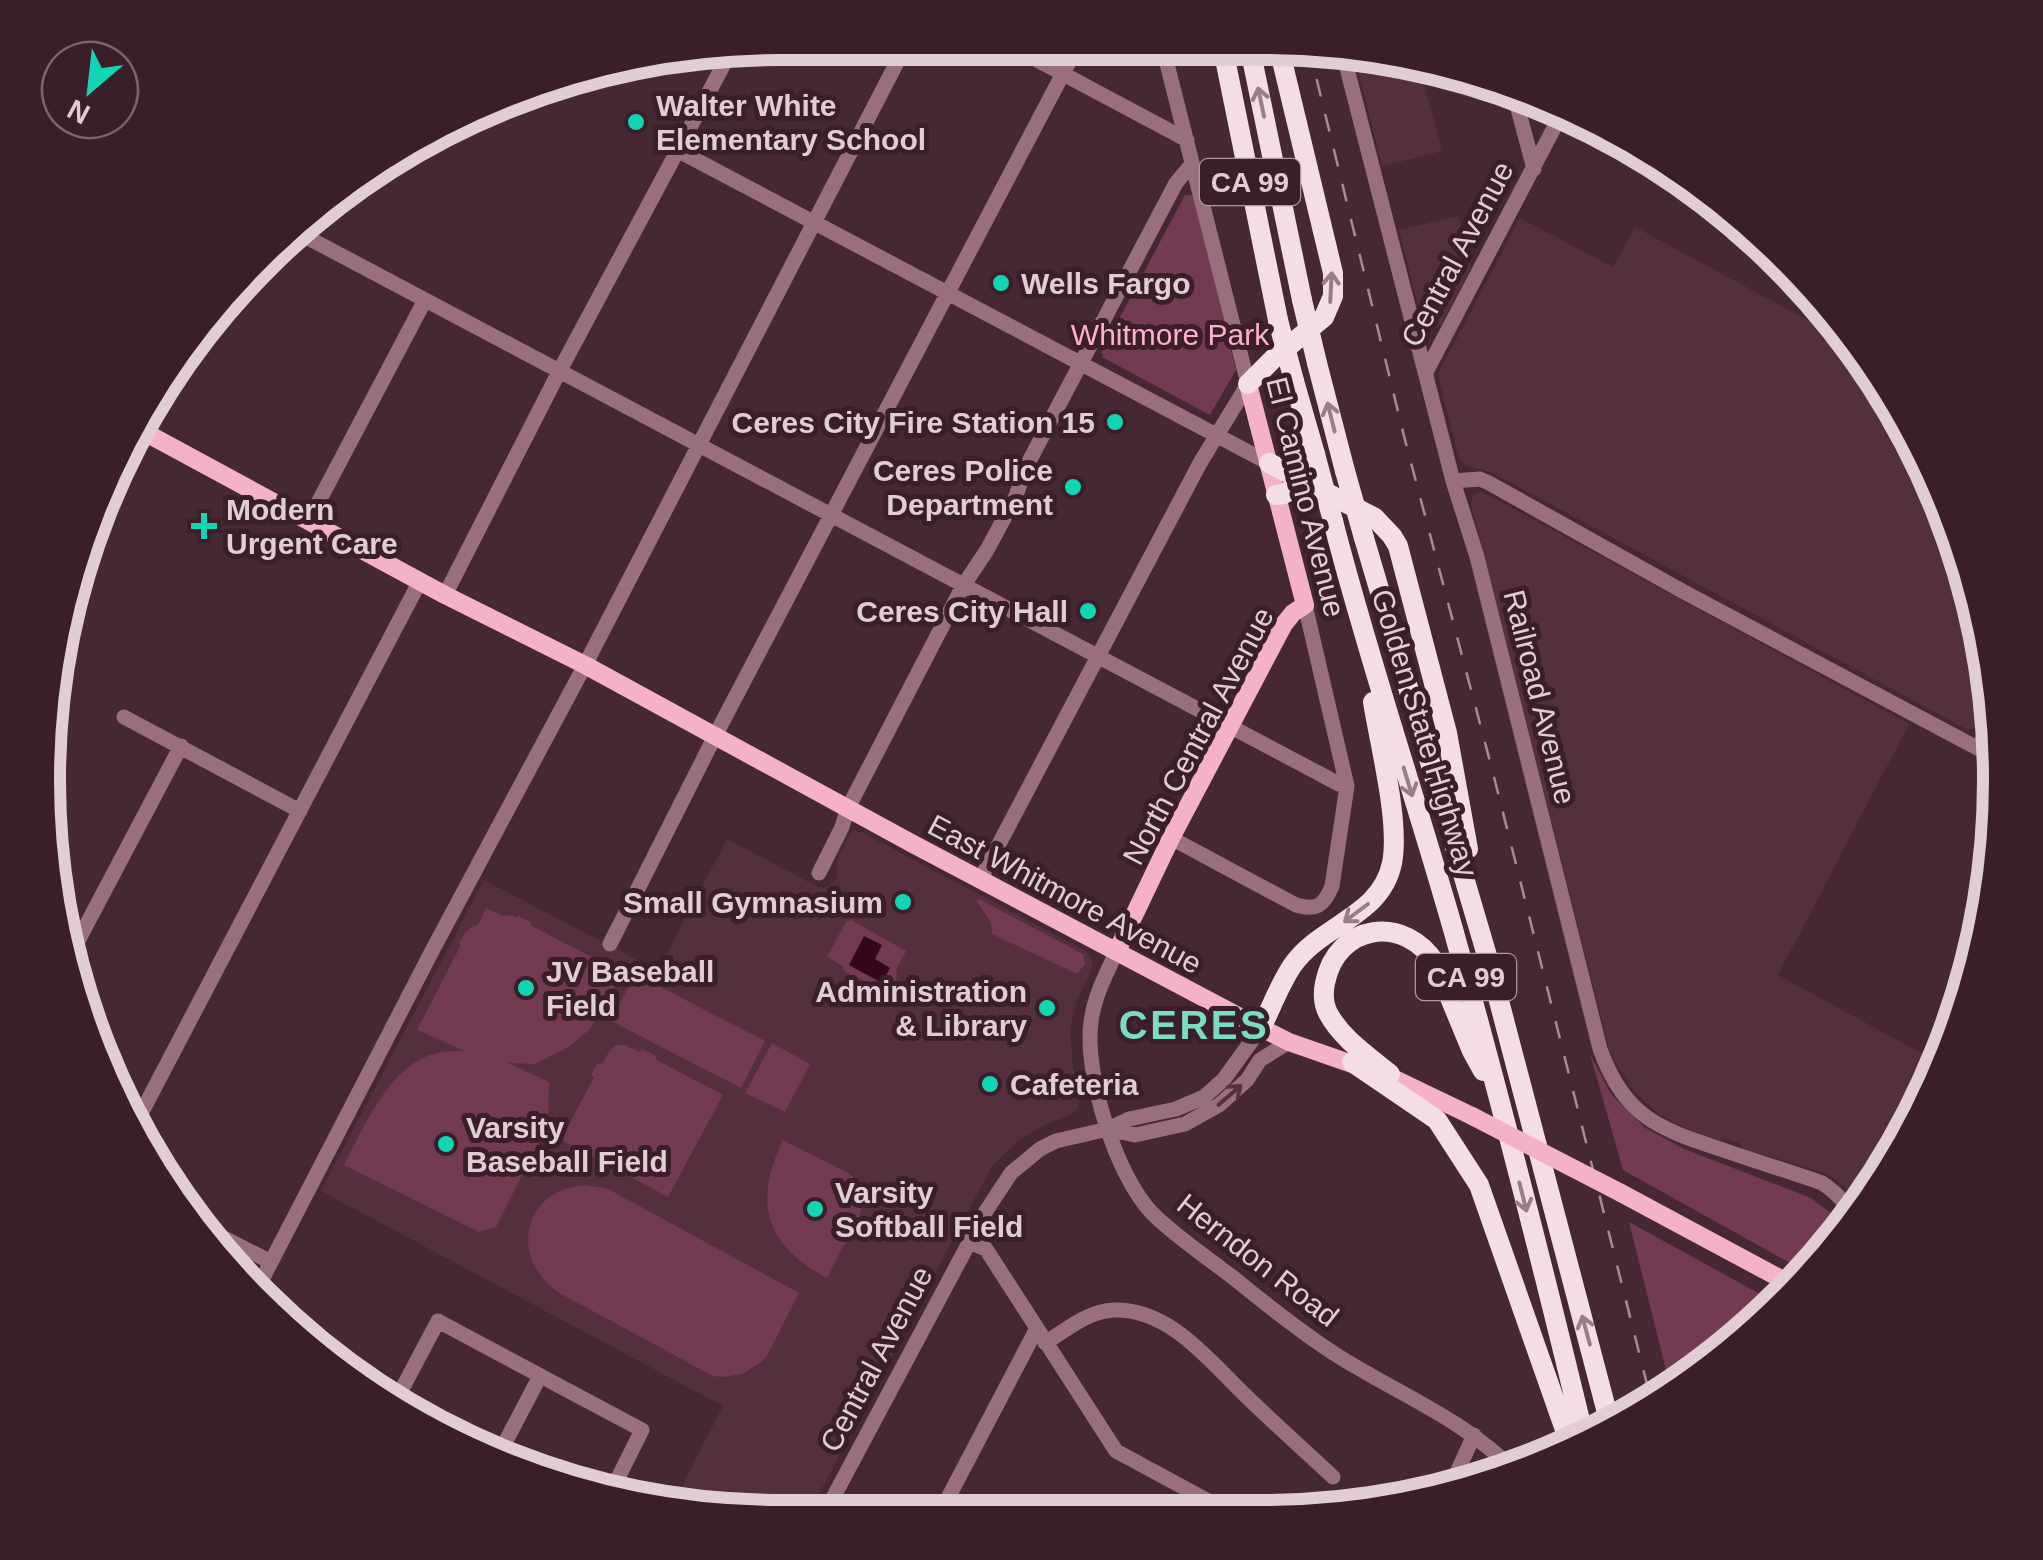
<svg xmlns="http://www.w3.org/2000/svg" width="2043" height="1560" font-family="Helvetica,sans-serif">
<rect width="100%" height="100%" fill="#452833"/>
<path fill="#54303e" d="M1353,51L1418,62L1442,151L1382,166Z
M1458,216L1471,267L1442,324L1432,330L1427,329L1423,325L1399,230Z
M1520,218L1613,267L1635,227L1850,343L1877,371L1945,498L1986,637L1996,736L1980,727L1968,730L1493,473L1464,465L1459,458L1438,374Z
M1481,491L1909,724L1778,975L1943,1065L1876,1190L1861,1209L1851,1193L1837,1180L1823,1172L1744,1149L1739,1143L1723,1138L1719,1141L1695,1133L1659,1114L1633,1090L1615,1062L1609,1049L1471,504L1473,495Z
M855,831L861,832L1086,951L1093,960L1091,972L1076,1002L1070,1031L1073,1068L1080,1096L1078,1108L1071,1115L1044,1125L1018,1141L992,1166L810,1511H683L671,1508L723,1406L321,1191L484,880L658,971L727,839L818,887L824,888L833,883L837,877V859L850,834Z"/>
<path fill="#723b51" d="M1185,195H1193L1236,370L1210,415L1102,357L1103,354L1101,353Z
M979,899L1083,954L1085,964L1077,974L992,934L991,922L977,902Z
M486,908L504,916L511,915L517,918L518,916L531,922L530,925L621,972L606,1004L590,1029L567,1048L535,1064L508,1063L549,1082L548,1123L496,1227L479,1232L344,1165C364,1127 389,1067 433,1054C444,1051 454,1051 465,1051L417,1030L461,945L459,943L466,931L468,932L471,927L478,925Z
M851,920L906,951L896,970L897,977L891,989L885,991L845,972L843,966L827,957L846,922Z
M635,974L765,1041L741,1088L611,1021Z
M772,1043L810,1064L785,1112L745,1093Z
M617,1045H625L640,1052L642,1049L656,1056L655,1059L723,1095L668,1197L561,1140L594,1077L591,1075L598,1063L602,1064L610,1050Z
M1590,1054L1611,1094L1644,1127L1684,1149L1811,1198L1832,1214L1840,1234L1808,1273L1623,1170Z
M783,1140L848,1173L865,1187L867,1196L862,1205L860,1214L827,1278C765,1245 753,1203 783,1140Z
M586,1185L608,1189L799,1293L766,1358L743,1374L723,1377L713,1376L561,1294C508,1260 521,1189 586,1185Z
M1629,1222L1780,1305L1672,1394Z"/>
<path fill="#32061b" d="M864,936L882,945L875,959L890,968L882,983L849,965Z"/>
<g fill="none" stroke-linecap="round" stroke-linejoin="round">
<path stroke="#996f7e" stroke-width="15" d="M1005,43L1187,140
M1342,49L1453,481L1477,557L1600,1049C1626,1120 1661,1129 1726,1151C1758,1162 1791,1172 1822,1183C1836,1192 1847,1203 1852,1219
M1513,90L1534,169
M677,150L1269,463
M295,231L1339,784L1347,786
M1426,372L1564,109
M1453,481L1480,479L1489,483L1684,592L1998,759
M309,520L425,300
M445,595L560,370L732,49
M124,717L300,811
M1978,748L1994,718
M1171,838L1296,905C1316,911 1324,906 1332,886L1347,786L1305,605
M819,873L842,827L848,808L963,586L987,550L1016,496L1025,469L1176,183L1192,164
M980,880L1200,463L1248,384L1162,44
M610,944L715,736L1079,43
M1117,951C1106,974 1094,997 1091,1022C1084,1073 1116,1176 1152,1213C1176,1237 1208,1258 1235,1279C1268,1306 1302,1333 1338,1356C1402,1396 1460,1417 1515,1471
M71,954L181,746
M135,1125L420,581
M1108,1129L1135,1135L1185,1124L1219,1105L1247,1080L1260,1060L1289,1042
M193,1222L271,1262
M969,1242L986,1249L1116,1451L1227,1511
M254,1295L432,951L585,665L907,43
M1045,1343C1066,1330 1088,1311 1114,1310C1170,1308 1211,1363 1247,1397C1275,1424 1304,1450 1333,1477
M393,1406L438,1321L642,1430L611,1492
M496,1460L540,1376
M1449,1490L1474,1435
M826,1511L986,1211L1011,1173L1040,1149L1056,1141L1108,1129L1129,1119L1176,1109L1204,1097L1224,1079L1261,1028
M973,1511L948,1498L1036,1330"/>
<path stroke="#f5b1c9" stroke-width="18" d="M135,427L445,595L585,665L913,844L1240,1017L1289,1042L1395,1079L1472,1116
M1117,951L1171,838L1284,624L1293,613L1305,605L1248,384
M1621,1193L1796,1287"/>
<path stroke="#f4dee5" stroke-width="20" d="M1222,44L1278,320
M1249,44L1302,300
M1317,363L1345,471
M1294,381L1315,454
M1248,384L1273,359L1324,317L1333,296V273L1278,44
M1269,463L1375,518L1392,536L1398,546L1447,733L1468,849
M1276,495L1284,494L1305,480
M1333,521C1368,658 1414,792 1453,929C1500,1097 1543,1267 1584,1437
M1364,538L1488,959L1610,1424
M1261,1028C1271,1008 1280,984 1292,966C1321,924 1381,917 1392,863C1400,822 1380,746 1373,702
M1352,1062L1437,1120L1479,1185L1570,1444
M1390,1074C1368,1056 1341,1038 1328,1013C1323,1003 1323,993 1325,983C1337,923 1405,914 1436,964L1472,1051L1483,1071"/>
<path stroke="#a48c95" stroke-width="2.5" stroke-dasharray="18 18" stroke-linecap="butt" d="M1308,44L1405,440L1492,769L1652,1404"/>
<path stroke="#f5b1c9" stroke-width="18" d="M1472,1116L1621,1193"/>
<path stroke="#f4dee5" stroke-width="20" d="M1302,300L1317,363
M1278,320L1294,381
M1315,454L1333,521
M1345,471L1364,538"/>
</g>
<defs><path id="oneway-shaft" d="M-6 0H5M1.5-3L5.5 0L1.5 3" fill="none" stroke-width="1.6" stroke-linecap="round" stroke-linejoin="round" transform="scale(2.5)"/></defs>
<g stroke="#977e87">
<use href="#oneway-shaft" transform="translate(1261 102) rotate(-102)"/>
<use href="#oneway-shaft" transform="translate(1331 287) rotate(-87)"/>
<use href="#oneway-shaft" transform="translate(1331 417) rotate(-104)"/>
<use href="#oneway-shaft" transform="translate(1408 782) rotate(73)"/>
<use href="#oneway-shaft" transform="translate(1356 913) rotate(143)"/>
<use href="#oneway-shaft" transform="translate(1523 1197) rotate(76)"/>
<use href="#oneway-shaft" transform="translate(1586 1330) rotate(-105)"/>
</g>
<use stroke="#52323e" href="#oneway-shaft" transform="translate(1230 1095) rotate(-41)"/>
<g fill="#12d5b4" stroke="#3a1e29" stroke-width="4">
<circle cx="636" cy="122" r="10"/>
<circle cx="1001" cy="283" r="10"/>
<circle cx="1115" cy="422" r="10"/>
<circle cx="1073" cy="487" r="10"/>
<path d="M199 511h10v10h10v10h-10v10h-10v-10h-10v-10h10z"/>
<circle cx="1088" cy="611" r="10"/>
<circle cx="903" cy="902" r="10"/>
<circle cx="526" cy="988" r="10"/>
<circle cx="1047" cy="1008" r="10"/>
<circle cx="990" cy="1084" r="10"/>
<circle cx="446" cy="1144" r="10"/>
<circle cx="815" cy="1209" r="10"/>
</g>
<g text-anchor="middle" dominant-baseline="central" stroke-width="10" stroke-linejoin="round" paint-order="stroke">
<g fill="#3a1e29" stroke="#af98a1" stroke-width="2.5">
<rect x="1200" y="159" width="100" height="46" rx="8"/>
<rect x="1416" y="954" width="100" height="46" rx="8"/>
</g>
<g font-size="28" font-weight="bold" fill="#e1cdd4">
<text x="1250" y="182">CA 99</text>
<text x="1466" y="977">CA 99</text>
</g>
<g font-size="30" font-weight="bold" fill="#e1cdd4" stroke="#3a1e29" text-anchor="start">
<text x="656" y="105">Walter White<tspan x="656" dy="34">Elementary School</tspan></text>
<text x="1021" y="283">Wells Fargo</text>
<text x="1095" y="422" text-anchor="end">Ceres City Fire Station 15</text>
<text x="1053" y="470" text-anchor="end">Ceres Police<tspan x="1053" dy="34">Department</tspan></text>
<text x="226" y="509">Modern<tspan x="226" dy="34">Urgent Care</tspan></text>
<text x="1068" y="611" text-anchor="end">Ceres City Hall</text>
<text x="883" y="902" text-anchor="end">Small Gymnasium</text>
<text x="546" y="971">JV Baseball<tspan x="546" dy="34">Field</tspan></text>
<text x="1027" y="991" text-anchor="end">Administration<tspan x="1027" dy="34">&amp; Library</tspan></text>
<text x="1010" y="1084">Cafeteria</text>
<text x="466" y="1127">Varsity<tspan x="466" dy="34">Baseball Field</tspan></text>
<text x="835" y="1192">Varsity<tspan x="835" dy="34">Softball Field</tspan></text>
</g>
<g font-size="30" fill="#e1cdd4" stroke="#3a1e29">
<text transform="translate(1457 254) rotate(-62)">Central Avenue</text>
<text transform="translate(1306 497) rotate(76)">El Camino Avenue</text>
<text transform="translate(1540 697) rotate(76)">Railroad Avenue</text>
<text transform="translate(1425 733) rotate(73)">Golden State Highway</text>
<text transform="translate(1198 736) rotate(-62)">North Central Avenue</text>
<text transform="translate(1065 894) rotate(28)">East Whitmore Avenue</text>
<text transform="translate(1258 1260) rotate(38)">Herndon Road</text>
<text transform="translate(876 1359) rotate(-62)">Central Avenue</text>
</g>
<g font-size="30" fill="#fcb1cc" stroke="#3a1e29">
<text x="1170" y="334">Whitmore Park</text>
</g>
<g font-size="40" font-weight="bold" letter-spacing="2.5" fill="#7adcc4" stroke="#3a1e29">
<text x="1194" y="1025">CERES</text>
</g>
</g>
<path d="M0 0H2043V1560H0ZM780 60H1263A720 720 0 0 1 1983 780V780A720 720 0 0 1 1263 1500H780A720 720 0 0 1 60 780V780A720 720 0 0 1 780 60Z" fill="#3a1e29" fill-rule="evenodd"/>
<path fill="none" stroke="#e1cdd4" stroke-width="12" d="M780 60H1263A720 720 0 0 1 1983 780V780A720 720 0 0 1 1263 1500H780A720 720 0 0 1 60 780V780A720 720 0 0 1 780 60Z"/>
<g transform="translate(90 90) rotate(208)"><circle r="48" fill="#3a1e29" stroke="#7d646d" stroke-width="2.5"/>
<path d="M0-8L18 38L0 25L-18 38Z" fill="#12d5b4"/>
<text y="-15" font-size="28" font-weight="bold" text-anchor="middle" fill="#e1cdd4">N</text>
</g>
</svg>
